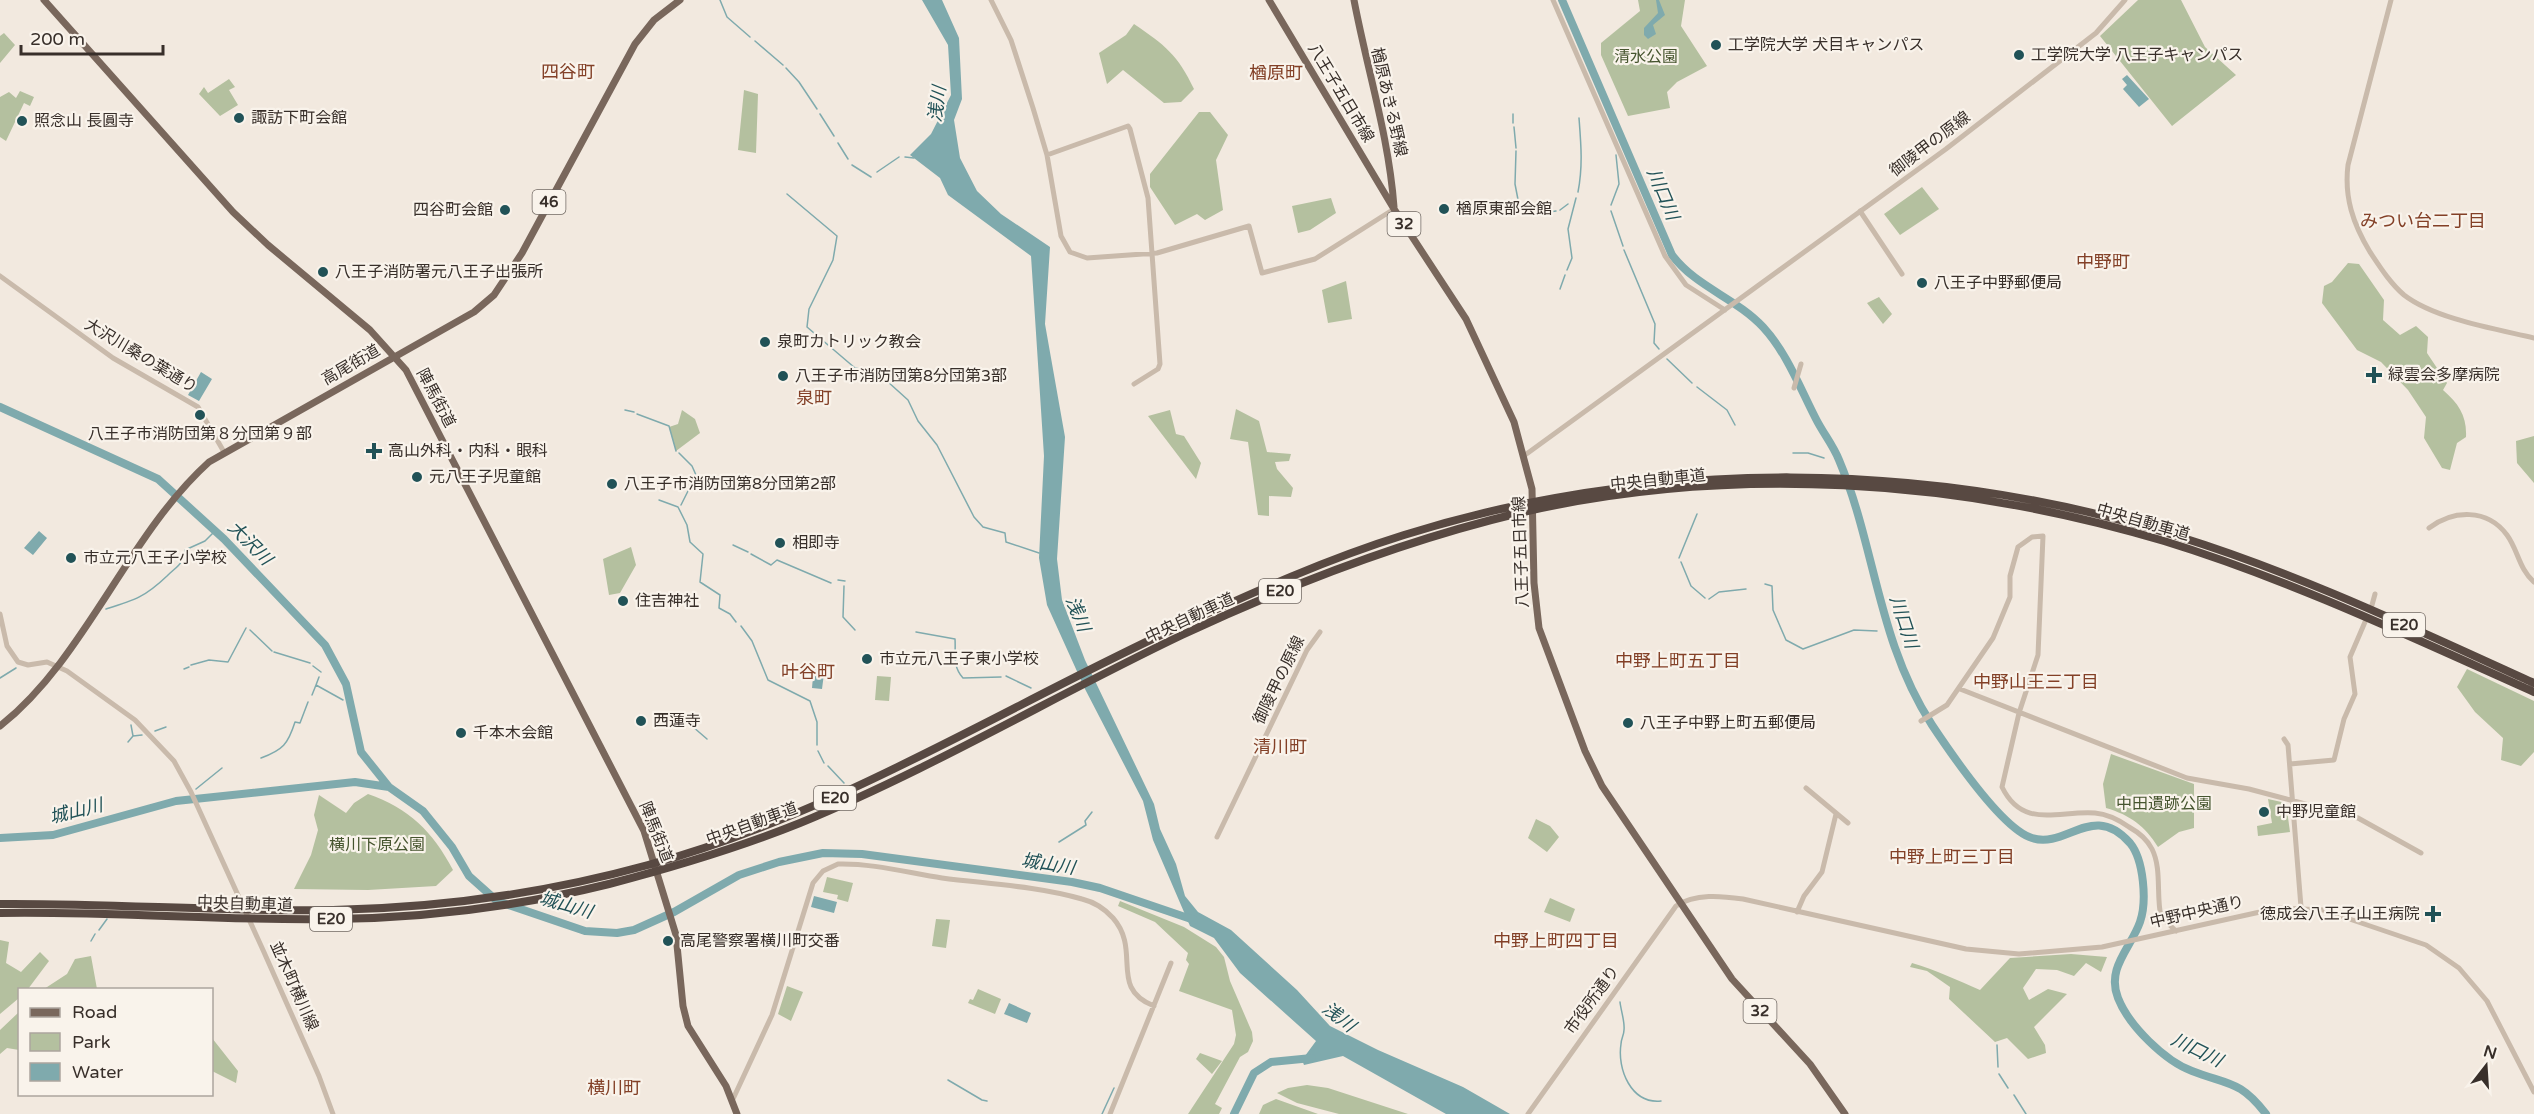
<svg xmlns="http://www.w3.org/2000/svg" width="2534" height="1114" font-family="'Varela Round','Noto Sans JP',sans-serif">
<rect width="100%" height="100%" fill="#f2e9df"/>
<path fill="#b4c09f" d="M1638,0H1685L1681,26L1707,66L1677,82L1667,92L1670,108L1628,116L1601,55V43L1640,11Z
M2138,0H2181L2205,47L2236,75L2172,126L2100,36Z
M1134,24C1165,45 1178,55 1194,89L1181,102L1164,103L1123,70L1107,84L1099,53L1126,35Z
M4,33L15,45L0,63V36Z
M229,79L235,87L229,90L238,105L220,116L199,94L204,87L208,93Z
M744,90L758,94L756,153L738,150Z
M20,91L34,97L30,106L24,103L6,141L0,137V97L9,92L16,98Z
M1199,112H1210L1228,135L1216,160L1223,210L1205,220L1197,214L1175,225L1150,187V174Z
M1922,187L1939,209L1900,235L1884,214Z
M1331,198L1336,213L1310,230L1298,233L1292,206Z
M2348,263L2359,264L2384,300L2383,320L2400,335L2416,326L2428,337L2427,353L2447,383L2443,390C2459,404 2467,416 2466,437L2457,443L2450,470L2442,468L2424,438L2426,417L2408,390L2381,362L2357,350L2322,303L2324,286L2332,282Z
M1346,281L1352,319L1328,323L1322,290Z
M1879,297L1892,314L1883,324L1867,303Z
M1236,409L1259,421L1267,452L1291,454L1289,461L1275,462L1277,469L1293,488L1291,497L1269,496V516L1258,515L1248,442L1230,439Z
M682,410L695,419L700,433L676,451L669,427L678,424Z
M1170,410L1176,434L1184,436L1201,463L1196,479L1148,416Z
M2534,436V483L2517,463L2516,441Z
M631,547L636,565L620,593L609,595L603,559Z
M2467,669L2534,701V752L2521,766L2501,760L2503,738L2475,712L2457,687Z
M877,676L891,677L889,701L875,700Z
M2111,754L2194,784V828L2179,832L2158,847C2145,826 2130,815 2106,808L2103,784Z
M368,794C409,808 433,832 453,870L436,886L368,890L294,889L311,855L318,830L314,815L319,795L346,813L354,803Z
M2268,799L2286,803L2290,832L2258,836L2257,826L2272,823Z
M1536,819L1550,826L1559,837L1547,852L1528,838Z
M827,877L853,883L848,902L837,899L838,895L823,892Z
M1550,898L1575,909L1570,922L1544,912Z
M1120,901L1184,927L1216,947L1224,957L1230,981L1252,1032L1253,1041L1248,1052L1240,1057L1215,1104L1222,1108L1219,1114H1188L1234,1044L1236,1035L1232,1010L1179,991L1189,964L1186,960L1188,953L1155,922L1118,906Z
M936,919L950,920L946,948L932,946Z
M0,940L9,942L6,963L21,972L40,952L49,961L28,989L20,990L19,998L0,1014Z
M2071,954L2107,957L2101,972L2086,963L2074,976L2057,970L2036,969L2023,988L2029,1000L2048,989L2067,994L2034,1027L2045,1045L2046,1053L2028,1059L2007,1038L1995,1042L1949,999L1950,987L1927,971L1910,967L1912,963C1936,970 1957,980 1980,990L2010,958Z
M91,956L97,989H44L67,974L75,959Z
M787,986L803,992L791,1021L778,1014Z
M978,989L1001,999L995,1014L968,1003L970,999L973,1000Z
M19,1012V1050L7,1048L0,1054V1030Z
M212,1038L238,1071L236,1083L212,1071Z
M1200,1053L1222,1061L1212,1074L1196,1059Z
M1307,1085L1328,1088L1408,1114H1339L1297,1103L1277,1093L1288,1088Z
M1276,1099L1318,1114H1259L1263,1105Z"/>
<path fill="#7faaad" d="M922,0H942L959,38L962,99L954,120L960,158L977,191L1001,214L1050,247L1045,324L1065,437L1057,559L1062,600L1085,660L1154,804L1160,829L1176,864L1185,896L1198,912L1231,930L1297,990L1330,1026L1378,1050L1463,1087L1510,1114H1446L1343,1056L1304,1065L1302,1060L1316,1041L1240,973L1214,938L1190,926L1153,840L1143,801L1085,689L1047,605L1039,558L1044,456L1031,256L948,195L940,178L910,155L931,134L951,95L948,45Z
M1656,0H1659L1665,15L1653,25L1656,34L1648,39L1644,35V28L1658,13Z
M2127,75L2149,99L2139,107L2123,89L2127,85L2122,79Z
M201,372L212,379L199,401L188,395Z
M39,531L47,538L33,555L24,548Z
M814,665L825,666L822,689L812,688Z
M814,896L837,902L834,913L811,907Z
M1009,1003L1031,1013L1027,1023L1004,1014Z"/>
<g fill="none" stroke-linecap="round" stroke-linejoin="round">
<path stroke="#7faaad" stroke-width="1.5" d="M720,0L727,17L750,37
M755,41L783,65
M786,68L799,82L817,109
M820,114L834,136
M1513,114V123
M1514,127L1516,148
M838,143L848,159
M1516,151L1515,184L1520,210L1528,215L1556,211
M905,157L914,158
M852,165L871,177
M877,172L899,157
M1578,192C1583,166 1581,144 1579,118
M787,194L837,236L833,260L809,309L807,327L855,368L877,372L908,400L918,421L937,445L974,517L983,527L1005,533L1006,542L1039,553
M1611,205L1619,184L1616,155
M1560,210L1568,204
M1611,211L1623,246
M1624,250L1655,324L1654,343L1659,349
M1567,270L1572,258L1568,229L1576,198
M1560,289L1565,275
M1667,359L1692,383
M1697,387L1727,410L1735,425
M625,410L634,412
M637,414L669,426L676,451
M679,453L692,466L696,475L681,505
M1793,453H1808L1824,458
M659,500L678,507L687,525L690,542L703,554L700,582L720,595L719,608L730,614L736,622
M733,545L748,552
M751,554L771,565L777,560L831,583
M1679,558L1697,514
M1681,562L1691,586L1705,598
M838,580L845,581
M1765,584L1772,586L1773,610L1786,640L1803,649L1854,630L1877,631
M844,586L843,617L855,630
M1709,599L1719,592L1746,589
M106,609C135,600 145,597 167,576C177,566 183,565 185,550L205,541L215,531
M741,626L752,641L768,680L810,701L817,722V745
M250,630L272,651
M916,632L955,639C956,654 952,666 963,678L1001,677
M274,652L310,663
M191,665L209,660L228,662L246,628
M313,666L321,672
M184,669L189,667
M1006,676L1031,688
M0,678L16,668
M316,685L319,677
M312,695L316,685L343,700
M348,700H351
M685,720L707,739
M131,725L133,736L142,735
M155,731L166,727
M128,742L133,736
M818,751L824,763
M261,758C283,750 288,744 295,722L300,723L308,702
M828,766L844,783
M196,789L222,768
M1059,842L1086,825L1085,821L1092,812
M99,930L107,919
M91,941L95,934
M1620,1002C1621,1011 1625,1022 1624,1030C1624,1035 1621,1039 1621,1044C1617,1069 1631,1104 1661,1101
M1997,1045L1998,1067
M1999,1074L2008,1088
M948,1080L982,1100L987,1101
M2014,1095L2026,1114
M1102,1114L1114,1088"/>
<path stroke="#7faaad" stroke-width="8" d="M1562,0L1672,255C1696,287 1736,298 1763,327C1787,353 1800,388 1816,419C1823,433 1833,445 1839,460C1876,548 1877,640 1932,725C1950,752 2002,829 2032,838C2067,849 2093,801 2130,843C2144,860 2147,902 2140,922C2131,948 2106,968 2118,998C2129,1026 2165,1061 2192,1071C2228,1085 2240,1080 2266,1114
M0,407L158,479L224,539L325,645L346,684L361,752L389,787
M0,838L53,835L176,801L355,782L389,787L423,811L452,847L469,876L497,901L585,931L617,933L634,930L674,912L739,875L779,862L823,853L862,854L1072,882L1100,888L1194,920
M1234,1114L1254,1073L1271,1062L1312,1058"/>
<path stroke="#c9baab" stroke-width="5" d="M991,0L1011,40L1033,108L1047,155L1061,236L1070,252L1087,258L1157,253L1249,226L1262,273L1315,259L1394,209
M1553,0L1665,256L1686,285L1725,310
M2391,0L2348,165C2344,197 2353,224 2370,252C2380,267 2390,283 2404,295C2435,319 2496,329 2534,338
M1047,155L1128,126L1130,129L1148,198L1160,364L1158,369L1134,384
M1860,211L1902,274
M0,276L113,358L198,407L224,452
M1794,388L1801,364
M1525,455L1946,149L2096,33L2125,0
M2429,528C2453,510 2487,508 2507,535C2518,550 2519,569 2534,582
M2372,605L2375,594
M0,614L7,646L18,662L28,665L47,662L67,671L135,720L174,761L191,792L263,950L319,1076L333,1114
M1960,689L2187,778L2249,789L2358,818L2421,853
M1921,721L1947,705L1993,638L2010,597V576L2018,547L2032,537L2043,536L2038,655L2019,713L2002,787C2023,830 2059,810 2095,813C2107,814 2119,820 2129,827C2138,832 2147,839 2152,849C2162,869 2156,895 2161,917L2176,931
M2284,739L2288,745L2301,907
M2290,764L2334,760L2344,719L2355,694L2350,657L2365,622
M1806,788L1848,823
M1217,837L1307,650L1320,632
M1797,912L1804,896L1822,872L1836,814
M733,1099L772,1015L813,883L823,871L838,864C872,863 909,873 942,878C988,884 1037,886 1082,899C1094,902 1105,909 1113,918C1142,951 1108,988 1154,1006
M1110,1114L1171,963
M1528,1114L1676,906C1695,893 1722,896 1743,899L1966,949L2019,954L2102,947L2278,908L2323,910L2426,945L2459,968L2487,1001L2534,1092"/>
<path stroke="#79675c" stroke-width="7" d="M44,0L233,212L268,245L370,330L406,370L644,831L676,935L683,1006L688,1026L726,1086L737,1114
M1269,0L1394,209L1466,319L1514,422L1532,489L1534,583L1539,628L1585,751L1602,786L1732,979L1810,1064L1845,1114
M1354,0C1367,69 1389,137 1394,207
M0,726C86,658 127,536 209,462L474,312L494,295L522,253L635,44L654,20L680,0"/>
<path stroke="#584942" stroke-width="8" d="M0,904C111,903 222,912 333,910C438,908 546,893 648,865C839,813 1004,707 1182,625C1254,592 1327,559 1404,535C1654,457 1927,459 2177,536C2300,574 2417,630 2534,683
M0,913C111,911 222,921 333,919C425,918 520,906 609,884C674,867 738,848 800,823C931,769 1054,696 1182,635C1291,584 1402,541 1519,513C1730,464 1958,479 2164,541C2291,580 2413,638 2534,692"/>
</g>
<g fill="#215257" stroke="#f9f3eb" stroke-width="2">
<circle cx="1716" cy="45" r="6"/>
<circle cx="2019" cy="55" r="6"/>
<circle cx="239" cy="118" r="6"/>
<circle cx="22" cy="121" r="6"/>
<circle cx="1444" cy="209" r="6"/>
<circle cx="505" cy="210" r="6"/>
<circle cx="323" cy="272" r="6"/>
<circle cx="1922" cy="283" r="6"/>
<circle cx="765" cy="342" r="6"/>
<path d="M2371 366h6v6h6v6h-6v6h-6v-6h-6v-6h6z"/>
<circle cx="783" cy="376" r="6"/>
<circle cx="200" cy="415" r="6"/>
<path d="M371 442h6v6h6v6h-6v6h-6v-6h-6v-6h6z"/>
<circle cx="417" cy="477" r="6"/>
<circle cx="612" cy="484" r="6"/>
<circle cx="780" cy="543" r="6"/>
<circle cx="71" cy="558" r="6"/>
<circle cx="623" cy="601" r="6"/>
<circle cx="867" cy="659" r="6"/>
<circle cx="641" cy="721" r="6"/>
<circle cx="1628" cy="723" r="6"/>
<circle cx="461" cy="733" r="6"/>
<circle cx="2264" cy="812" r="6"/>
<path d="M2430 905h6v6h6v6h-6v6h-6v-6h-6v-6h6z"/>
<circle cx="668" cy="941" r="6"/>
</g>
<g text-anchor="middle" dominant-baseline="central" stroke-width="4.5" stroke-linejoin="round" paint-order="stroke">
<g fill="#f9f3eb" stroke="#726a64" stroke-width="1.5">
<rect x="532.5" y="190" width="33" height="24" rx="4.5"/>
<rect x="1387.5" y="212" width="33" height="24" rx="4.5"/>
<rect x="1259" y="579" width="42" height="24" rx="4.5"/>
<rect x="2383" y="613" width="42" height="24" rx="4.5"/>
<rect x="814" y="786" width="42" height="24" rx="4.5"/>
<rect x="310" y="907" width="42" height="24" rx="4.5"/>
<rect x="1743.5" y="999" width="33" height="24" rx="4.5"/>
</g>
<g font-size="15" font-weight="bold" fill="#382f2a">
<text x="549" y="202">46</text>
<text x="1404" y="224">32</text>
<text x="1280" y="591">E20</text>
<text x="2404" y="625">E20</text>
<text x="835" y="798">E20</text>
<text x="331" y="919">E20</text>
<text x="1760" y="1011">32</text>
</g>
<g font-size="16" fill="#382f2a" stroke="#f9f3eb" text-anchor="start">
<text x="1728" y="45">工学院大学 犬目キャンパス</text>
<text x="2031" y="55">工学院大学 八王子キャンパス</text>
<text x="251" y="118">諏訪下町会館</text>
<text x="34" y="121">照念山 長圓寺</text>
<text x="1456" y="209">楢原東部会館</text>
<text x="493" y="210" text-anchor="end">四谷町会館</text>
<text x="335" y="272">八王子消防署元八王子出張所</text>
<text x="1934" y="283">八王子中野郵便局</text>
<text x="777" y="342">泉町カトリック教会</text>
<text x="2388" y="375">緑雲会多摩病院</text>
<text x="795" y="376">八王子市消防団第8分団第3部</text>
<text x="200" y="434" text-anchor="middle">八王子市消防団第８分団第９部</text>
<text x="388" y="451">高山外科・内科・眼科</text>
<text x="429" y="477">元八王子児童館</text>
<text x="624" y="484">八王子市消防団第8分団第2部</text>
<text x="792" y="543">相即寺</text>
<text x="83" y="558">市立元八王子小学校</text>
<text x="635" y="601">住吉神社</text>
<text x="879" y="659">市立元八王子東小学校</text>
<text x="653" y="721">西蓮寺</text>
<text x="1640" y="723">八王子中野上町五郵便局</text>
<text x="473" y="733">千本木会館</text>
<text x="2276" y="812">中野児童館</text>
<text x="2420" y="914" text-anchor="end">徳成会八王子山王病院</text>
<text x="680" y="941">高尾警察署横川町交番</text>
</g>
<g font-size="16" fill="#46552f" stroke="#f9f3eb">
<text x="1646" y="57">清水公園</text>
<text x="2164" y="804">中田遺跡公園</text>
<text x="377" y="845">横川下原公園</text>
</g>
<g font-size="16" fill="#382f2a" stroke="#f9f3eb">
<text transform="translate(1341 93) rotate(59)">八王子五日市線</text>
<text transform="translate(1389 102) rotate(77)">楢原あきる野線</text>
<text transform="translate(1930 144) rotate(-37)">御陵甲の原線</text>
<text transform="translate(141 356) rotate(31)">大沢川桑の葉通り</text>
<text transform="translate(351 365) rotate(-30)">高尾街道</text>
<text transform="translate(436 398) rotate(62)">陣馬街道</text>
<text transform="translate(1658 480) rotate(-6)">中央自動車道</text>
<text transform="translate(2143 522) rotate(16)">中央自動車道</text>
<text transform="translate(1521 552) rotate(-92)">八王子五日市線</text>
<text transform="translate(1190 618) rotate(-25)">中央自動車道</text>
<text transform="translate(1279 680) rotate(-64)">御陵甲の原線</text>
<text transform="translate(752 824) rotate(-20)">中央自動車道</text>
<text transform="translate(656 832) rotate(68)">陣馬街道</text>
<text transform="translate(245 904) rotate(2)">中央自動車道</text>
<text transform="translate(2197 912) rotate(-13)">中野中央通り</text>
<text transform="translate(294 986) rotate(66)">並木町横川線</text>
<text transform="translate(1592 1000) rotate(-54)">市役所通り</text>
</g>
<g font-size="18" fill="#834027" stroke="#f9f3eb">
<text x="568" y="72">四谷町</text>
<text x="1276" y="73">楢原町</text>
<text x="2423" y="221">みつい台二丁目</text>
<text x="2103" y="262">中野町</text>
<text x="814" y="398">泉町</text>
<text x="1678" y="661">中野上町五丁目</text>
<text x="808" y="672">叶谷町</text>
<text x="2036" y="682">中野山王三丁目</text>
<text x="1280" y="747">清川町</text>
<text x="1952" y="857">中野上町三丁目</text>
<text x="1556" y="941">中野上町四丁目</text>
<text x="614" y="1088">横川町</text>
</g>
<g font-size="18" font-style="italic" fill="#215257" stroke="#f9f3eb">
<text transform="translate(937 104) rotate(-82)">浅川</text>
<text transform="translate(1663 194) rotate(67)">川口川</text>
<text transform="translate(250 543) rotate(45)">大沢川</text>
<text transform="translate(1078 614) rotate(68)">浅川</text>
<text transform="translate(1904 622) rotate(72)">川口川</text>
<text transform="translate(76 811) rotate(-14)">城山川</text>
<text transform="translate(1048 864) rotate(9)">城山川</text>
<text transform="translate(566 905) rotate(16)">城山川</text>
<text transform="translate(1339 1017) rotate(38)">浅川</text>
<text transform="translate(2197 1050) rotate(26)">川口川</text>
</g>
</g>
<rect x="18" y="988" width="195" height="108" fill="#f9f3eb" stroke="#aca59e" stroke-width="1.5"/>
<rect x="30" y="1008" width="30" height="9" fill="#79675c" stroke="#aca59e" stroke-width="1.5"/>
<text x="72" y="1018" font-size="18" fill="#382f2a">Road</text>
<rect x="30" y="1033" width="30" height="18" fill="#b4c09f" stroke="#aca59e" stroke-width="1.5"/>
<text x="72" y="1048" font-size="18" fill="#382f2a">Park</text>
<rect x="30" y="1063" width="30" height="18" fill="#7faaad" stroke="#aca59e" stroke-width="1.5"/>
<text x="72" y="1078" font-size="18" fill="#382f2a">Water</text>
<g transform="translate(2486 1066) rotate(17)" stroke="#f9f3eb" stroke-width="4.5" paint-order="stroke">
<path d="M0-4.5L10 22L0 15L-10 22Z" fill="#382f2a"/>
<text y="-9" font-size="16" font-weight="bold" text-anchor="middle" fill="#382f2a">N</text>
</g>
<path d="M21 45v9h142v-9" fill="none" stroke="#382f2a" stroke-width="3"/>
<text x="30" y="45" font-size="18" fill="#382f2a" stroke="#f9f3eb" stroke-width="4.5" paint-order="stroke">200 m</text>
</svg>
